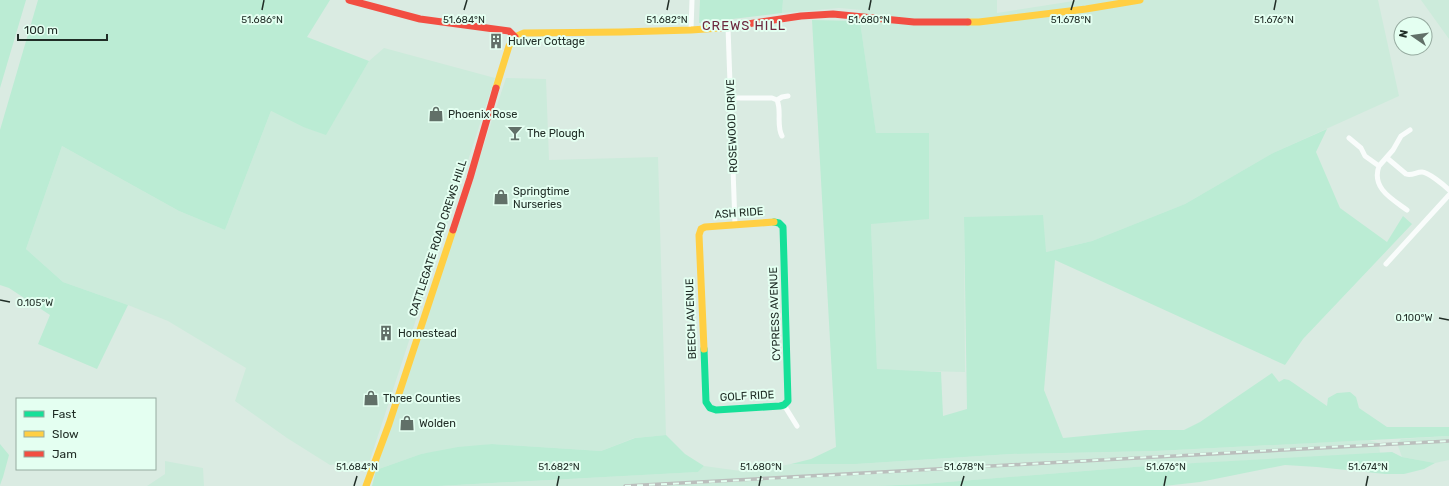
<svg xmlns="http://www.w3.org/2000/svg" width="1449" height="486" font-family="Rubik,sans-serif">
<rect width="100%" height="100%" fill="#daebe2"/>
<path fill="#ccebdb" d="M783,0H997V13L1080,0H1378L1399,96L1273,153L1185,204L1092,241L1046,252L964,217L965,372L877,370L871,223L929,133L876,134L860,21L862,10L839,8L782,13Z
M1421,0H1449V39Z
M384,48L495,78L370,460L330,465L287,438L235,401L246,368L168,321L128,305L63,282L26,249L62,146L179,211L225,230L271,111L303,127L326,134L369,61Z
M506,78L546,79L549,160L658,157L666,435L634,438L601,451L492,444L421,454L376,470Z
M1449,436V460L1435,463L1402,457L1397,443L1401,439Z
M1369,440L1379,443L1380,454L1159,465L923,484L875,486H438L698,472L704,466L748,472L791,464H856L1011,454L1156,451Z
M165,461L203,468L204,486H147L165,474Z"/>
<path fill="#bbecd4" d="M0,0H26L0,88Z
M38,0H330L307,37L369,61L326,135L303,127L271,111L225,230L179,211L62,146L26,249L63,282L128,305L97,369L38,344L50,315L9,288L0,285V130Z
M700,0H783L782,13L699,23Z
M812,20L860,21L876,133H929V219L871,224L877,369L941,372L943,416L967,409L964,217L1043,215L1046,252L1092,241L1185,204L1273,153L1327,129L1316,152L1340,208L1387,242L1403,216L1412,224L1303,339L1285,365L1055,260L1044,390L1063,438L1146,430H1184L1200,422L1272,373L1279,382L1284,379L1289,380L1327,406L1328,398L1337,393L1350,392L1356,397L1359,408L1387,427H1449V436L1156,451L1011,454L856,464H791L811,459L836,447Z
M666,435L685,454L704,466L698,472L438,486H372L376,470L421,454L458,447L492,444L601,451L635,438Z
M0,444L9,455L3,477L0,485Z
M1392,452L1402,457L1435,463L1424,469L1404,474H1385L1317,467L1285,465L1200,482L1164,486H875L923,484L1159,465Z"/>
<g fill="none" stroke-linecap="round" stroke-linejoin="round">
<path stroke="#f9fcfb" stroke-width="5" d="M728,27L735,225
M691,30L692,0
M732,98H772L777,100C782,111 776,125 782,136
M777,100L782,97L788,96
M1349,138L1361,148L1365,156L1379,166L1393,150L1401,136L1410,130
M1387,158L1406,174C1412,176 1416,172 1422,172C1428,172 1444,185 1449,190
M1379,166C1371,188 1392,199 1407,210
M1386,264L1449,195
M784,405L797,426"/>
<path stroke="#16e098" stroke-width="7" d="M704,349L706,402L710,408L716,410L780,406L784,405L788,401L783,227L779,223L774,222"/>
<path stroke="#ffcf43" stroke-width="7" d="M968,22H979L1086,9L1140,0
M496,88L509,46L515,37L524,33L621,32L691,30L720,28
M704,349L699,235L701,229L705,227L774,222
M366,486L389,424L453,230"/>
<path stroke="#f24e42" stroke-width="7" d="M349,0L420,19L509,31L515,37
M720,28L801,16L833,14L914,22H968
M453,230L470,178L496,88"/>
<g stroke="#bbbfbd" stroke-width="3.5">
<path id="rail" d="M625,486C900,473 1174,454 1449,441"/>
</g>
<use href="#rail" stroke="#e4fff1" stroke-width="2" stroke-dasharray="6" stroke-linecap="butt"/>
</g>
<path fill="none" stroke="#202d26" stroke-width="1.5" d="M262,10L264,0M464,10L467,0M667,10L669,0M869,10L871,0M1071,10L1074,0M1274,10L1276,0M0,300L10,302M1439,318L1449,320M354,486L357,476M557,486L559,476M759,486L761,476M961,486L964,476M1164,486L1166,476M1366,486L1368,476"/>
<defs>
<g id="building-bare" transform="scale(1.2)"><path d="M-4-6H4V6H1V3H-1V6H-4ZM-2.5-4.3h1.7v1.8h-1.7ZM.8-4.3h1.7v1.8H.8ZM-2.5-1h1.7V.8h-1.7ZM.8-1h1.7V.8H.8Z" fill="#617068" stroke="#e4fff1" stroke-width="2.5" paint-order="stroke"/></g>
<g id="shop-bare" transform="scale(1.2)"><path d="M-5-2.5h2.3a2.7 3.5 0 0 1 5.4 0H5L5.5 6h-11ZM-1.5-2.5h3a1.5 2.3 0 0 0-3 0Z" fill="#617068" stroke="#e4fff1" stroke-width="2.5" paint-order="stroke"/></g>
<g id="bar-bare" transform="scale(1.2)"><path d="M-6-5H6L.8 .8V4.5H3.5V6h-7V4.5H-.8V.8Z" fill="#617068" stroke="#e4fff1" stroke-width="2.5" paint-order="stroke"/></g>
</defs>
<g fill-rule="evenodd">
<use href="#building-bare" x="496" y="41"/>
<use href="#shop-bare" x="436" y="114"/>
<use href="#bar-bare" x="515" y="133"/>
<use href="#shop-bare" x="501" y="197"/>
<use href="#building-bare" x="386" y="333"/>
<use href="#shop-bare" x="371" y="398"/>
<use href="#shop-bare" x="407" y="423"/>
</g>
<g text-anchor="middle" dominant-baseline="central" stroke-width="4" stroke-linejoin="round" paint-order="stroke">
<g font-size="11" fill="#202d26" stroke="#e4fff1" text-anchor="start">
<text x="508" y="41">Hulver Cottage</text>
<text x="448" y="114">Phoenix Rose</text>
<text x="527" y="133">The Plough</text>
<text x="513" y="191">Springtime<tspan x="513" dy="13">Nurseries</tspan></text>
<text x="398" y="333">Homestead</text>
<text x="383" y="398">Three Counties</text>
<text x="419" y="423">Wolden</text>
</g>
<g font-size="11" fill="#202d26" stroke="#e4fff1">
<text transform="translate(732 126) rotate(-92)">ROSEWOOD DRIVE</text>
<text transform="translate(739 213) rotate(-4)">ASH RIDE</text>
<text transform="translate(438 238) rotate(-72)">CATTLEGATE ROAD CREWS HILL</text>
<text transform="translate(775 314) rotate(-92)">CYPRESS AVENUE</text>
<text transform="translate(691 319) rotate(-92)">BEECH AVENUE</text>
<text transform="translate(747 396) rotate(-3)">GOLF RIDE</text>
</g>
<g font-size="13" letter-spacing="1" fill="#6d283e" stroke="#e4fff1">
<text x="744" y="25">CREWS HILL</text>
</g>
</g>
<g font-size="10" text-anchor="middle" fill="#202d26" stroke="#e4fff1" stroke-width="4" stroke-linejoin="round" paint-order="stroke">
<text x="262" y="23">51.686°N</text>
<text x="464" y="23">51.684°N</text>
<text x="667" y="23">51.682°N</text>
<text x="869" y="23">51.680°N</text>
<text x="1071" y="23">51.678°N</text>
<text x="1274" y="23">51.676°N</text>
<text x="35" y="306">0.105°W</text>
<text x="1414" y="321">0.100°W</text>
<text x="357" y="470">51.684°N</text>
<text x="559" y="470">51.682°N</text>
<text x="761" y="470">51.680°N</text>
<text x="964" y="470">51.678°N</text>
<text x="1166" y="470">51.676°N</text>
<text x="1368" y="470">51.674°N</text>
</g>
<rect x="16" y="398" width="140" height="72" fill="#e4fff1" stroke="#96aba0"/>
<rect x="24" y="411" width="20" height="6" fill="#16e098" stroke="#96aba0"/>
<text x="52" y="418" font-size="12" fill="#202d26">Fast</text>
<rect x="24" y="431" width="20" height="6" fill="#ffcf43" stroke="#96aba0"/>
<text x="52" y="438" font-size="12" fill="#202d26">Slow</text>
<rect x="24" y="451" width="20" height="6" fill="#f24e42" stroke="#96aba0"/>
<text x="52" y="458" font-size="12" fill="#202d26">Jam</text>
<g transform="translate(1413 36) rotate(283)"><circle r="19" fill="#e4fff1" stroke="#96aba0"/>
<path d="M0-3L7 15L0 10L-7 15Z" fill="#617068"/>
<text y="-6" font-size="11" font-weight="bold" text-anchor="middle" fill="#202d26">N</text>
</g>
<path d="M18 34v6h89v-6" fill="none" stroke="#202d26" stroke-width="2"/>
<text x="24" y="34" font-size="12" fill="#202d26" stroke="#e4fff1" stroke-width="3" paint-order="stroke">100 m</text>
</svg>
